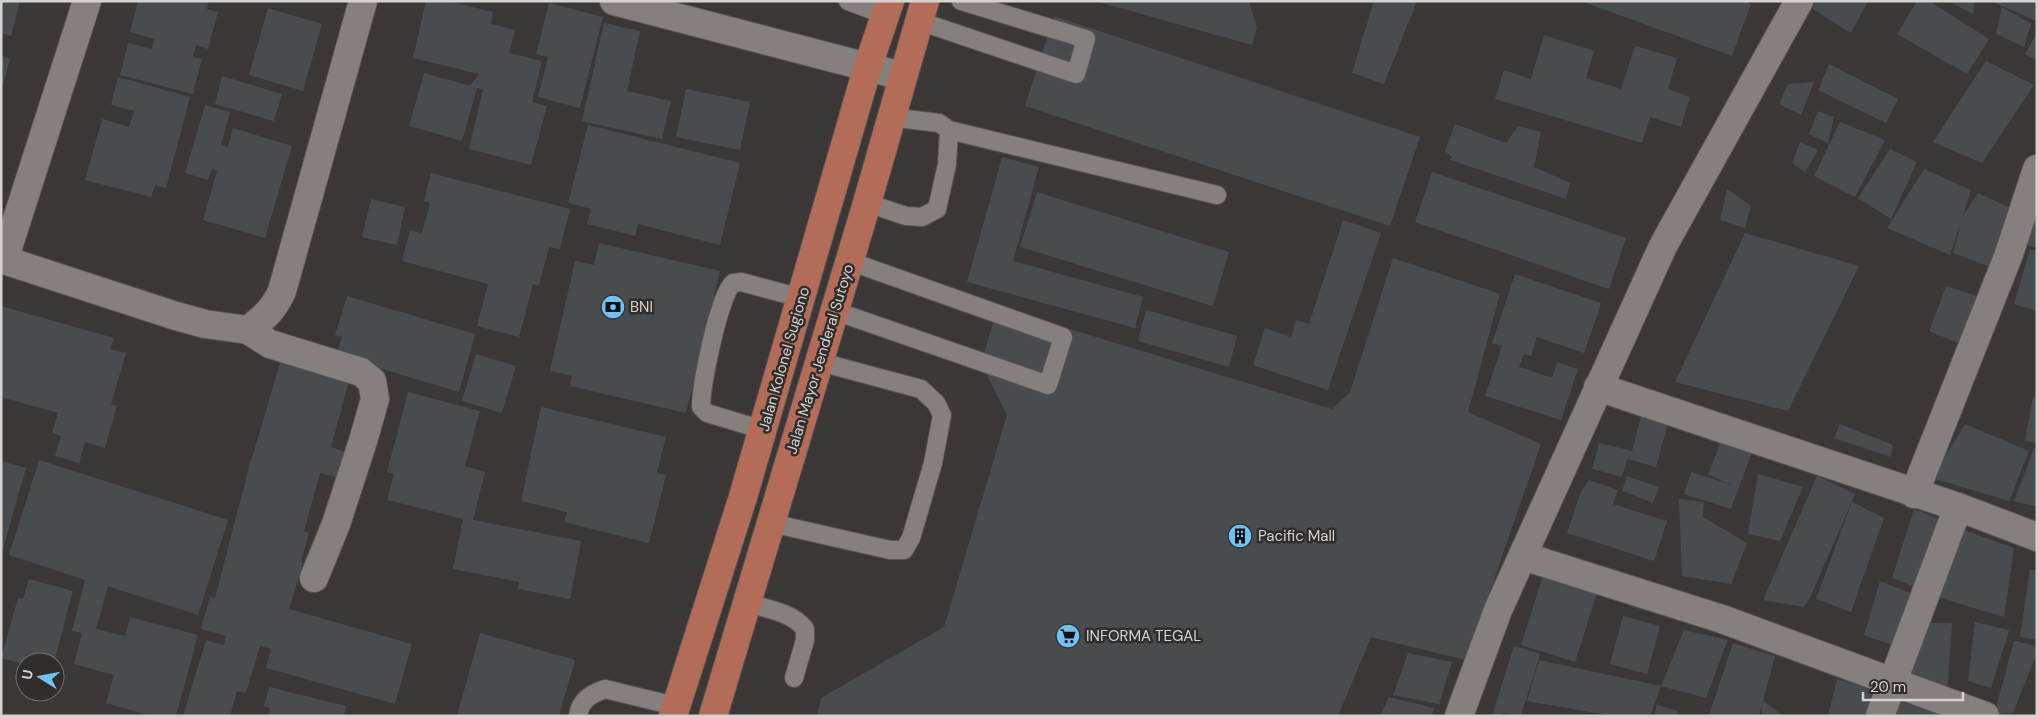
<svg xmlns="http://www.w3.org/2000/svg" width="2038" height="717" font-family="'DM Sans',sans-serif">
<rect width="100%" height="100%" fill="#3b3736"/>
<path fill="#494c4f" d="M1,1H20L11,36L1,33Z
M138,1H209L207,9L218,12L208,49L196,45L193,57L202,59L193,94L120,75L128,43L152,49L154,39L130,32Z
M426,1H449L493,12L491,24L515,30L509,53L542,61L532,102L547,106L531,165L469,149L483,89L477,88L462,141L409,126L424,73L470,86L479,74L413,58Z
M1095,1H1249L1257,27L1252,45Z
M1374,1H1417L1384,84L1352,73Z
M1581,1H1744L1751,4L1732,56Z
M1815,1H1868L1851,33L1811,8Z
M1917,1H1929L1989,39L1967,74L1897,34Z
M1948,1H1975L1973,14Z
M1991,1H2037L2036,21Z
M549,3L603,17L580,108L538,97L548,57L536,54Z
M2002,7L2031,24L2024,47L1996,34Z
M268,8L322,24L303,91L249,75Z
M1054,16L1420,137L1390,226L1025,106Z
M604,23L640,31L627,91L671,101L662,139L582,121Z
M2037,33V60L2025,54Z
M1544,35L1594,51L1586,78L1621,89L1635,46L1677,58L1668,89L1690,97L1681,127L1650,117L1642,143L1495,99L1504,70L1531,79Z
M1,56L10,59L2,89H1Z
M1986,61L2034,85L1982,163L1933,142Z
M1829,64L1898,99L1886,123L1818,90Z
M222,76L282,94L274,121L215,104Z
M118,77L190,97L166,188L155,185L151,197L85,180L102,119L129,127L134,111L111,105Z
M1814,82L1801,115L1779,104L1788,84Z
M686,89L750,102L740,150L676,137Z
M205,105L230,112L221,145L228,147L233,128L292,146L265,238L203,220L217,171L212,169L208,180L185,173Z
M1818,111L1834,117L1828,143L1809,134Z
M1840,122L1885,140L1855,197L1814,176Z
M1455,124L1506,143L1518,126L1541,132L1534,167L1570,183L1566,199L1450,160L1452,157L1445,151Z
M588,125L740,163L720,245L638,224L635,236L587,224L591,209L568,203Z
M1800,142L1818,150L1805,172L1792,163Z
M1890,149L1917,162L1891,219L1858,198Z
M1002,157L1039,167L1013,261L1143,297L1135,328L967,282Z
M1924,169L1971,190L1963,216L1978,193L2021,213L1996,269L1953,253L1962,219L1950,255L1887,228Z
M1432,172L1626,238L1609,289L1415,222Z
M431,173L570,209L560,249L549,247L539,286L533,284L519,337L477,326L488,284L402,261L410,230L422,233L430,203L424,201Z
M1727,189L1751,206L1745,228L1720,220Z
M1037,192L1229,252L1213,306L1020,247Z
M2037,192V248L2022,244Z
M371,199L405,207L397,245L362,237Z
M1343,220L1381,233L1328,390L1253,365L1265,328L1291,337L1296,320L1309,324Z
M1745,233L1859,266L1788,411L1675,382Z
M599,243L720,271L686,413L570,386L572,376L550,371L575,261L594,265Z
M2030,249L2037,251V311L2014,304Z
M1393,258L1500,294L1468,412L1541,444L1466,660L1371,637L1338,716H817L821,698L944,627L1007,415L981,363L998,307L1332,409L1350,392Z
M1515,274L1601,303L1584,353L1537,337L1531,356L1524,354L1519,367L1552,378L1557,362L1578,369L1561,420L1485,396L1502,346L1492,343Z
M1946,286L1986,299L1961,344L1929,331Z
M347,296L475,334L459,392L336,355L342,337L335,335Z
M1,306L114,338L110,349L126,353L111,404L117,406L105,448L85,442L79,463L55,456L61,436L52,433L58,413L1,397Z
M1146,310L1237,336L1229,367L1138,341Z
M476,354L516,366L502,413L462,401Z
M281,360L350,377L331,447L352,454L344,479L320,473L304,531L309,533L301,562L303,563L289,609L412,644L395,704L266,668L271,649L260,646L246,693L237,691L230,716H183L206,640L224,645L226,636L201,629L210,596L215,598L248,471Z
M408,392L480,411L465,466L485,472L473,520L581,541L570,599L518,589L519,582L453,569L463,519L387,500L394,474L387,472Z
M2033,397L2037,398V443L2025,441Z
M541,407L666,437L657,473L666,475L649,543L564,522L567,512L521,501Z
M1641,416L1668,423L1656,467L1627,459L1622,477L1592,469L1599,443L1632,451Z
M1840,424L1893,445L1891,457L1834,438Z
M1965,424L2029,451L2009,501L1932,478Z
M1721,440L1752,452L1731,509L1684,494L1691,472L1735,486L1708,475Z
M2034,448H2037V507L2014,501Z
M39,460L228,520L198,615L108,586L96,629L125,636L130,617L198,635L176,716H151L106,703L114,675L74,664L82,633L72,631L85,580L9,555Z
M1,461L26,468L2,553H1Z
M1758,474L1803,487L1780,541L1748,534Z
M1627,476L1659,487L1653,503L1622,491Z
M1817,476L1855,494L1810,598L1804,607L1763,600Z
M1589,480L1618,490L1613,504L1667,521L1654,561L1567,533L1580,493Z
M1679,499L1704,502L1703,517L1747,543L1731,584L1682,576Z
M1852,502L1884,518L1851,612L1816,599Z
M1914,509L1946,522L1923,590L1892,578Z
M1964,530L2014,548L2004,617L1938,597Z
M2030,569L2037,571V640L2020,637Z
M1543,576L1597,593L1575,662L1521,645Z
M29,579L73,591L54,662H25V664L1,658L18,598L23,599Z
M1880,581L1918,596L1898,647L1864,635Z
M1623,616L1660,626L1647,674L1610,664Z
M1975,622L2009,630L1991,688L1968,681Z
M1924,623H1952L1947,693L1906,680Z
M1684,630L1728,640L1706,698L1661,686Z
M480,633L575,660L559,716H457Z
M2014,641L2037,646V653L2013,713L1994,715Z
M1733,643L1775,656L1759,716L1709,715Z
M1514,646L1540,654L1521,716L1502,713L1501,716H1492Z
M1408,653L1452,662L1439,704L1393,695Z
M1539,660L1661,686L1650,716H1612L1527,701Z
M1837,679L1880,692L1879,716H1828Z
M269,687L346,706L344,716H268L270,708L264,706Z
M1389,697L1434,708L1432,716H1380Z
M1891,699L1939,713L1938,716H1886Z
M1763,701L1784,716H1761Z
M1657,705L1678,711L1677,716H1654Z"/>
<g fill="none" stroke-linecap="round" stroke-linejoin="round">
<g stroke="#585453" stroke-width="20">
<path id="service" d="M848,1L885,15
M919,21L1076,74L1086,39L961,1
M949,130L1217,195
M867,203L906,216L922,217L937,209L947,164L949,130L939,123L890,117
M835,311L1048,385L1063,337L849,261
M763,430L707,413L701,407C701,386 719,295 733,283L741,282L801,298
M771,523L890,550H904L911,538L933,463L942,415L936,403L921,389L820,362
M747,603C767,609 792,612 805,629V640L794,678
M578,716C580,700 591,694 605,689L675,706"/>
</g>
<g stroke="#585453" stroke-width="30">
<path id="minor" d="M614,1L902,76
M1,259L176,316L205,324L248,330C264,318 274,309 282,291L363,1
M4,260L87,1
M248,330L270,344L361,372L372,381L375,399L363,441L336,524L314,578
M1598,387L1958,507L2037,537
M1914,494L2009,254L2037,169
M1523,556L1722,619L1985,716
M1459,716L1498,610L1663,246L1799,1
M1880,716L1958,507"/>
</g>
<g stroke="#585453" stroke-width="30">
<path id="trunk" d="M673,716L743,497L868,66L890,1
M713,716L867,203L925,1"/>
</g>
<use href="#service" stroke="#85807e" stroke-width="18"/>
<use href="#minor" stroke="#85807e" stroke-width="28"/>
<use href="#trunk" stroke="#b26c58" stroke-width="28"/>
</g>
<defs>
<g id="bank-disc" transform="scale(1.25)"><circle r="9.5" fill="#70c2f4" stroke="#312d2b"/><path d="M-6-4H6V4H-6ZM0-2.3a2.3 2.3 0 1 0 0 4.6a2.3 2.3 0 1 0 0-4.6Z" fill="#111"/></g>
<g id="building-disc" transform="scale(1.25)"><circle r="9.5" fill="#70c2f4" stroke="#312d2b"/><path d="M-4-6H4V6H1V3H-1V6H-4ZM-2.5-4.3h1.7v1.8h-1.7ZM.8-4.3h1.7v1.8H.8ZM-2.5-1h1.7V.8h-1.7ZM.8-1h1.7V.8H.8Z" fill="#111"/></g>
<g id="supermarket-disc" transform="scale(1.25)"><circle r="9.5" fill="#70c2f4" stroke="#312d2b"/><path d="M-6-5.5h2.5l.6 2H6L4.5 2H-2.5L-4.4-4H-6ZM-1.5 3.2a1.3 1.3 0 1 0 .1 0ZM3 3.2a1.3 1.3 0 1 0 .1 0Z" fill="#111"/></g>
</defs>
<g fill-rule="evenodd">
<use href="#bank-disc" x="613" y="307"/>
<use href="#building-disc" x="1240" y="536"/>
<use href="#supermarket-disc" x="1068" y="636"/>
</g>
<g text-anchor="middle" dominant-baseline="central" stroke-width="5" stroke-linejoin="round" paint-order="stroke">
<g font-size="15" fill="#d5d3d2" stroke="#312d2b" text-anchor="start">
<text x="630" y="307">BNI</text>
<text x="1258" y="536">Pacific Mall</text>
<text x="1086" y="636">INFORMA TEGAL</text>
</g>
<g font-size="15" fill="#d5d3d2" stroke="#312d2b">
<text transform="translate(784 359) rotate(-74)">Jalan Kolonel Sugiono</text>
<text transform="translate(820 359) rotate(-73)">Jalan Mayor Jenderal Sutoyo</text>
</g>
</g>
<rect width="2038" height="717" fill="none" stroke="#d5d3d2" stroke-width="5"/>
<g transform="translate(40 677) rotate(281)"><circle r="24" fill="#312d2b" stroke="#736f6e"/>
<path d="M0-4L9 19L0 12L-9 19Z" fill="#70c2f4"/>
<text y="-8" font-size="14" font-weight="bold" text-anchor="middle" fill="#d5d3d2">U</text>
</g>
<path d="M1863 692v8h100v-8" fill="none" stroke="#d5d3d2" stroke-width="2.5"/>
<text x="1870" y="692" font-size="15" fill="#d5d3d2" stroke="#312d2b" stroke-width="4" paint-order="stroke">20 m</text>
</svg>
